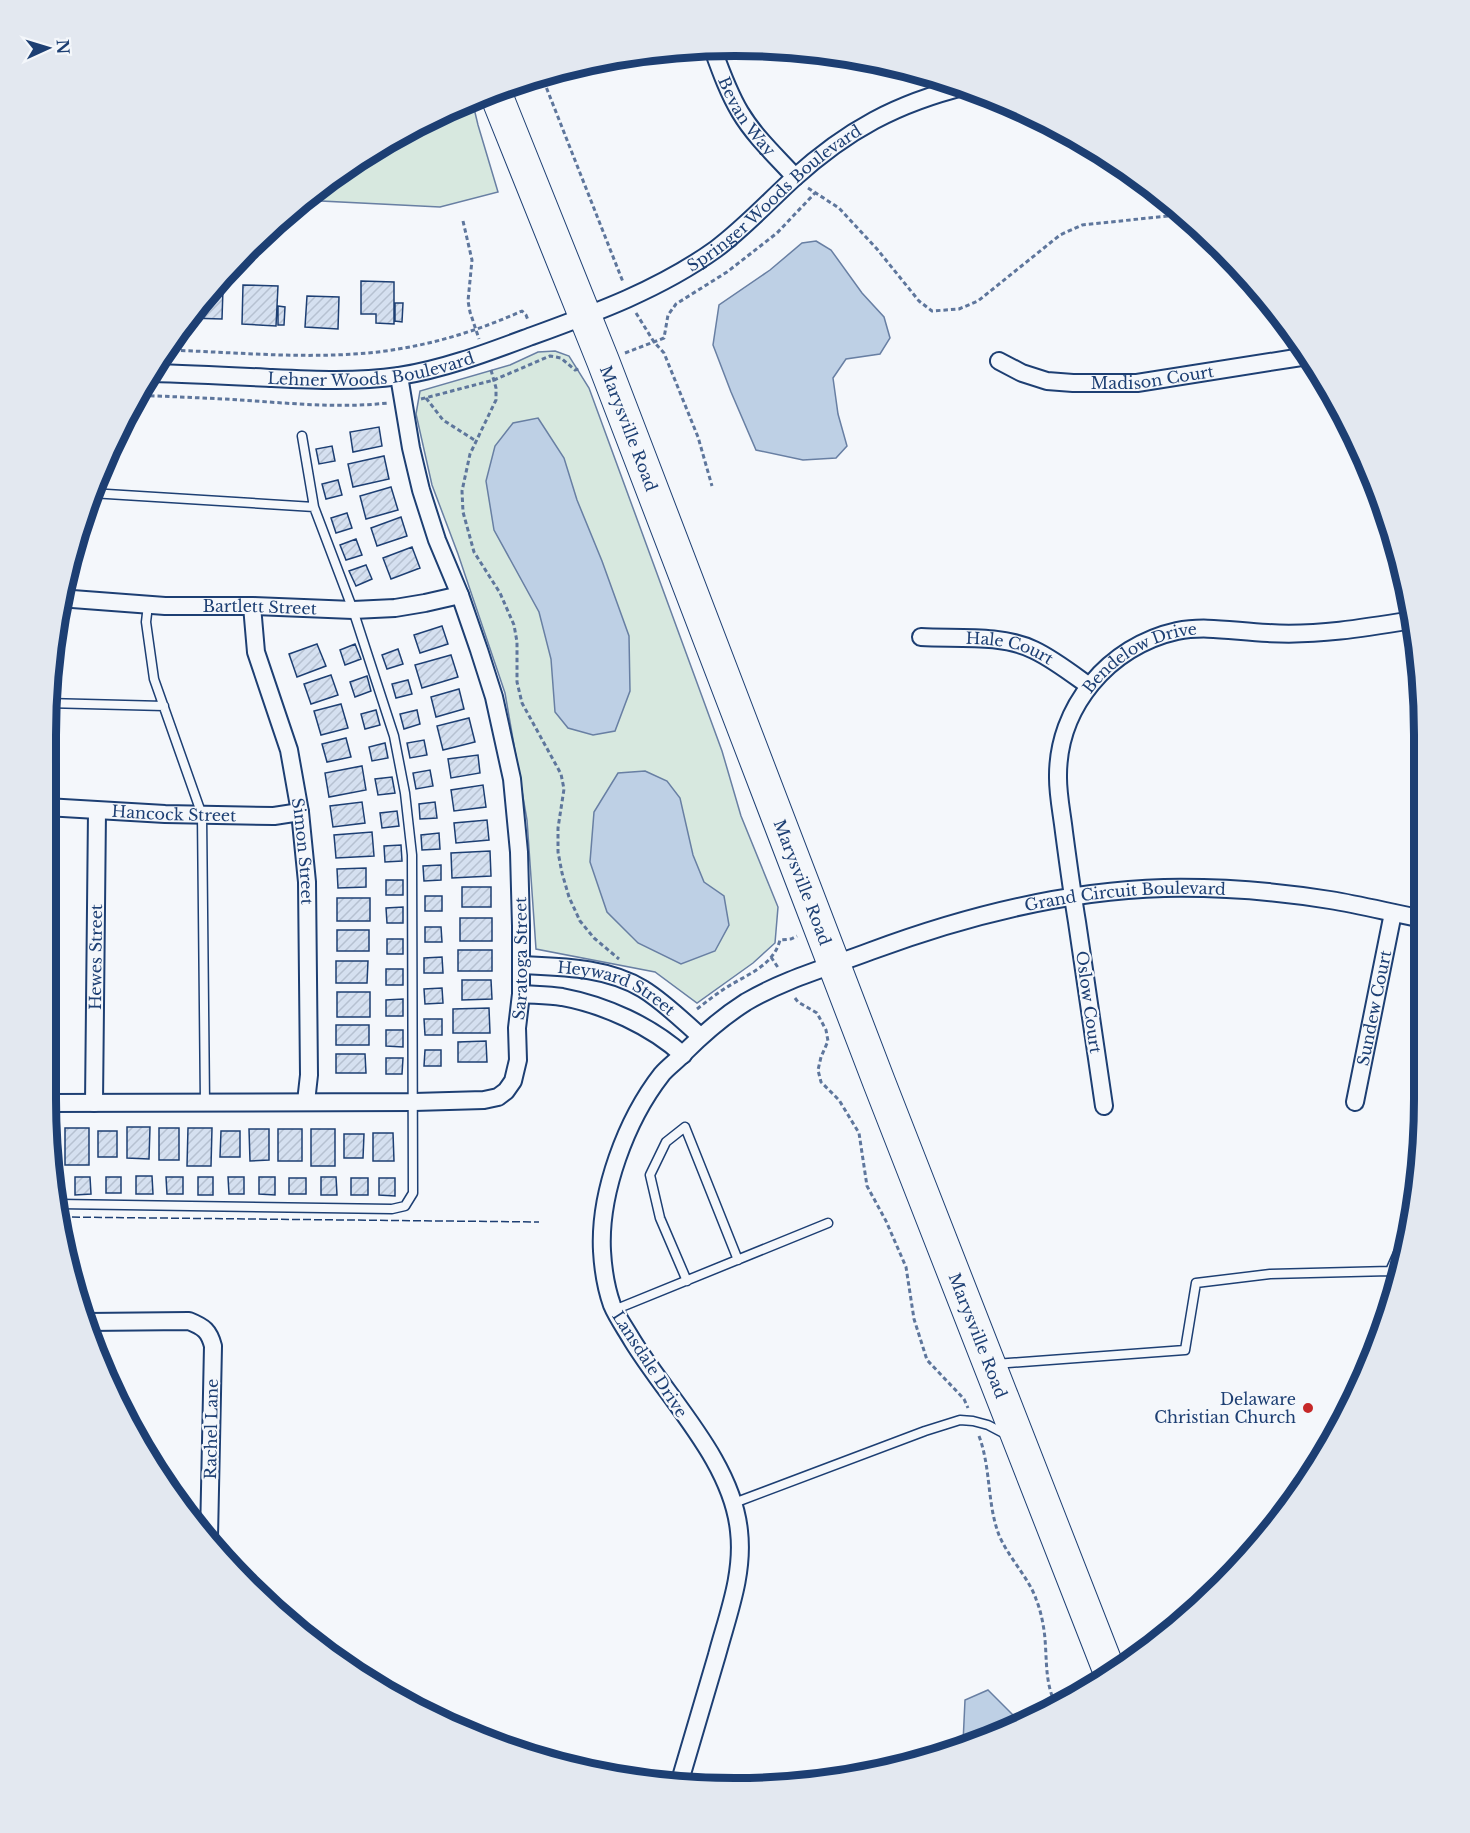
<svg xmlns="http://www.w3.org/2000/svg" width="1470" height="1833" font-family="'Libre Baskerville',serif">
<defs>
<pattern id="building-hatch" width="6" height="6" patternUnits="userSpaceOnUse" patternTransform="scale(1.5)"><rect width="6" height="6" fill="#d5e0f0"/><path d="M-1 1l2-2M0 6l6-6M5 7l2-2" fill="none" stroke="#b6c1d1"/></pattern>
</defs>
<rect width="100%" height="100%" fill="#f4f7fb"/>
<path fill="#d7e8df" stroke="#687fa3" stroke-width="1.5" d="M472,100L478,125L498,192L440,207L302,200L315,188L430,116Z
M555,351L569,356L589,388L722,751L741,816L778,907L775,943L753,963L697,1003L655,972L536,949L527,820L505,693L458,554L432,485L416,414L420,391L510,365L538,352Z"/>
<path fill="#bed0e5" stroke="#687fa3" stroke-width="1.5" d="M816,241L831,250L862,293L884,317L890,338L880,354L846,359L833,378L838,414L847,446L836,458L803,460L756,450L731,392L713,345L719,305L770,270L802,243Z
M538,418L564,458L577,500L602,561L629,636L630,691L615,731L593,735L568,728L555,712L551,659L539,612L494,530L486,481L495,446L513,423Z
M645,771L667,781L680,798L693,855L704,882L724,896L729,925L715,951L681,964L638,943L607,912L590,862L594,812L618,773Z
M988,1690L1021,1723L963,1743L965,1700Z"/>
<path fill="url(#building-hatch)" stroke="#1d3f73" stroke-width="1.5" d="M361,281L394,282V324L376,323V314H361Z
M243,285L278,286L276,326L242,324Z
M210,289H223L222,319L189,318Z
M307,296L339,297L338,329L305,327Z
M395,303H403L402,322L395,321Z
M278,306L285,307L284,325H278Z
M379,427L382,446L353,452L350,432Z
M332,446L335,461L319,464L316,449Z
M384,456L389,479L353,487L348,464Z
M338,480L342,495L326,499L322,484Z
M391,487L398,510L366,519L360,496Z
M347,513L352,528L336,533L331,518Z
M401,517L407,536L377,546L371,528Z
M356,539L362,555L346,560L340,545Z
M412,547L420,568L391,579L383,558Z
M366,565L372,579L356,586L349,571Z
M442,626L448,644L420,653L414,635Z
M317,644L326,666L297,677L289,654Z
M355,644L361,659L345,665L340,650Z
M398,649L403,664L387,669L382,655Z
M451,655L458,677L422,688L415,665Z
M331,675L338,695L311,704L304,684Z
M367,676L371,691L355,697L350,682Z
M408,680L412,694L396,698L392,684Z
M459,689L464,709L436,717L431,697Z
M341,704L348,728L321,735L314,711Z
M376,710L380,725L365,729L361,714Z
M417,710L420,724L404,729L400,714Z
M469,718L475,742L443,750L437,726Z
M346,738L351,757L327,762L322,744Z
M424,740L427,755L410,758L407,743Z
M385,743L388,758L372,761L369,747Z
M478,755L480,773L451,778L448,759Z
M362,766L366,790L329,797L325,773Z
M430,770L433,786L416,789L413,773Z
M392,777L395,793L378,795L375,779Z
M483,785L486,807L454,811L451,790Z
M362,802L365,823L333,827L330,806Z
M435,802L437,818L420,819L419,804Z
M397,811L399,826L382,828L380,813Z
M487,820L489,840L456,843L454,823Z
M372,832L374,856L336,858L334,835Z
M439,833L440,849L422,850L421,835Z
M401,845L402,861L385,862L384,846Z
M490,851L491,876L452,878L451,853Z
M441,865V880L424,881L423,866Z
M366,868V887L338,888L337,869Z
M386,880H403V895H386Z
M462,887H491V907H462Z
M425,896H442V911H425Z
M337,898H370V921H337Z
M403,907V923H387L386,908Z
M460,918H492V941H460Z
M425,927H441L442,942H425Z
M337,930H369V951H337Z
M387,939H403V954H387Z
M458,950H492V971H458Z
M442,957L443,973H424V958Z
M336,961H368L367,983H336Z
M386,969H403V985H386Z
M462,980H491L492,999L462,1000Z
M442,988L443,1003L425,1004L424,989Z
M337,992H370V1017H337Z
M403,999V1016H386V1000Z
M489,1008L490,1033H453V1009Z
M424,1019H442V1035H425Z
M336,1025H369V1045H336Z
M386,1030H403V1047L386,1046Z
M486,1041L487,1062H458V1042Z
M425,1050H441V1066H424Z
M336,1054H365L366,1073H336Z
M386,1058H403L402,1074H386Z
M127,1127H150L149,1159L127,1158Z
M65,1128H89V1165H65Z
M159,1128H179V1160H159Z
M188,1128H212L211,1166H187Z
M249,1129H269V1160L250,1161Z
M278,1129H302V1161H278Z
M311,1129H335V1166H311Z
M49,1130H55V1157H53Z
M98,1131H117V1157H98Z
M221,1131H240V1157H220Z
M373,1133H393L394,1161H373Z
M344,1134H364L363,1158H344Z
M136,1176H152L153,1194H136Z
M75,1177H90L91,1194L75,1195Z
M106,1177H121V1193H106Z
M166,1177H183V1194H167Z
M198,1177H213V1195H198Z
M228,1177H244V1194H229Z
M259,1177H275V1195L259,1194Z
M321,1177H336L337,1195H321Z
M289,1178H306V1194H289Z
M351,1178H368V1195H351Z
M379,1178H395V1196L379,1195Z"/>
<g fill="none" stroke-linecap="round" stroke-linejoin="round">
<g stroke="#1d3f73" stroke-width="11">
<path id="lane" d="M91,493L314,507
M148,605L146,622L154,679L202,815L205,1103
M46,703L164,706
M59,1204L392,1209L405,1206L413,1193L412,855L405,793L394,736L353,610L314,507L302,436
M687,1281L660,1218L650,1175L666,1142L685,1127L738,1260
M1397,1288L1390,1271L1398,1253H1405
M614,1310L828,1223
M995,1364L1185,1350L1196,1283L1270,1274L1390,1271
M734,1503L925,1431L960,1420L973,1421L988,1425L1007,1435"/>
</g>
<g stroke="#1d3f73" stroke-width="20">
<g id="street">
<path id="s1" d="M712,47C720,69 728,92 740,112C755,137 776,156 795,177"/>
<path id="s2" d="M999,361L1022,373L1047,381L1073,383H1137L1308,356"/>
<path id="s3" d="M150,373C191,374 231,376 272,378C314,380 357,382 399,376C444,369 486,353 529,337C595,313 659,290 716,249C744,228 768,202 793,179C847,130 897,103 967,86"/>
<path id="s4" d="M59,598L165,606H252L353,610L395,608L425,603L460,595"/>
<path id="s5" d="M252,606L256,652L289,750L300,812L307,882L309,1075L306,1102"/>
<path id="s6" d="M921,637C956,639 1002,634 1034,650C1053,659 1071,673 1089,686"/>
<path id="s7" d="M46,807L165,814L274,816L300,812"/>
<path id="s8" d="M521,965C562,967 607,967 643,989C664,1002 682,1020 700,1036"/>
<path d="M521,994C534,995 549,995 562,997C605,1005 651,1026 683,1055"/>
<path id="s9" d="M1355,1102L1393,913"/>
<path id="s10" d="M46,1103L414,1102L484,1100L498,1097L506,1091L513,1081L518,1060L517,1028L521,994V926L519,852L512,779L494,697L479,650L460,595L437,540L421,490L411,448L399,376"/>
<path id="s11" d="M94,1103L97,811"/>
<path id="s12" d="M1104,1106C1095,1045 1086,983 1077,922C1072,892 1068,862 1064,832C1062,814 1058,796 1058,778C1057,707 1109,646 1177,631C1207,625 1237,632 1268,633C1316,636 1364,628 1412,620"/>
<path d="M87,1322L189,1321C204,1327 209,1331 213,1346L209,1537"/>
<path id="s13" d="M679,1784C692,1741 704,1698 717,1655C728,1614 744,1574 739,1531C732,1461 668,1399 632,1340C625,1328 617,1317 612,1305C606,1288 603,1269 602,1251C599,1193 626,1120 662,1074C669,1066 678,1060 685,1052C704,1033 724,1016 746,1002C785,979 829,967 871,951C965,916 1063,891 1164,888C1220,887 1275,891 1330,900C1361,905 1392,913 1424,919"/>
</g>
</g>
<g stroke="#1d3f73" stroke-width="34">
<g id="highway">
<path id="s14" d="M495,92L603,361L879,1082L1110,1673"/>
</g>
</g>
<path stroke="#5e769c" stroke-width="3" stroke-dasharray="4.5 3" stroke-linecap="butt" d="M541,74L623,282
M808,188L839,208L877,249L919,301L932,311L959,309L978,301L1060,235L1082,225L1187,214
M463,221L472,260L468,301L470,312L479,339
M636,313L654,342L664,353L698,437L712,486
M166,350C233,352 301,359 368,353C421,348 473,333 522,311L526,315L528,320
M625,353L664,338L668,315L676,304L727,272L777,233L815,193
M491,370L496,388V400L470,454L462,491L463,512L474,552L500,593L514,625L517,642V682L522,703L561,774L564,789L558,828V852L562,873L569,897L580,921L594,938L619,959
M135,395C175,397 215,398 254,401C299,404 343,408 388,403
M426,398L443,420L476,441
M421,399L494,380L550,356L561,358L575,370L579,369
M771,957L779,969
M795,998L798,1002L817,1013L826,1030L828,1041L821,1057L818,1070L821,1082L839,1100L859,1133L867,1186L886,1221L906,1267L914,1319L927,1360L964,1399L968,1408
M697,1009C706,1002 715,995 724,989C745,975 773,967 780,940L791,939L797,936
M979,1436C991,1468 987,1504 999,1535C1008,1557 1029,1578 1036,1599C1041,1611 1044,1627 1045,1639C1047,1663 1045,1685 1057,1707"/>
<use href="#lane" stroke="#f4f7fb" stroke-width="8"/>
<use href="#street" stroke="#f4f7fb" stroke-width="16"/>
<use href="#highway" stroke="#f4f7fb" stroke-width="32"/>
<path stroke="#1d3f73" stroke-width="1.5" stroke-dasharray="8 3" stroke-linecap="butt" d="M61,1217L539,1222"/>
</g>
<circle fill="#c62828" stroke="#f4f7fb" stroke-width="2" cx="1308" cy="1408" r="6"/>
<g text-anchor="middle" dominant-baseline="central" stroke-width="4.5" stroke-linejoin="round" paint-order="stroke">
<g font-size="16" fill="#1d3f73" stroke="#f4f7fb">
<text stroke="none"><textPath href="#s1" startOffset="78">Bevan Way</textPath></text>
<text stroke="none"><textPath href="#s3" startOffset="670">Springer Woods Boulevard</textPath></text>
<text stroke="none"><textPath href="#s3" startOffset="222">Lehner Woods Boulevard</textPath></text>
<text stroke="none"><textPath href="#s2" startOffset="158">Madison Court</textPath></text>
<text stroke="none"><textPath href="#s14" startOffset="362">Marysville Road</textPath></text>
<text stroke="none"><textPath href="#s4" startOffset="201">Bartlett Street</textPath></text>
<text stroke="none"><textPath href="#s6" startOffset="90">Hale Court</textPath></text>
<text stroke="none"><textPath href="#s12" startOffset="490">Bendelow Drive</textPath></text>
<text stroke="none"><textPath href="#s7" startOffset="128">Hancock Street</textPath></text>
<text stroke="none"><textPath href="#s5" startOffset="252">Simon Street</textPath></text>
<text stroke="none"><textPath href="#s14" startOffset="848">Marysville Road</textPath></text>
<text stroke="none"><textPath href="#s13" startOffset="1276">Grand Circuit Boulevard</textPath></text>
<text stroke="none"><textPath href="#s11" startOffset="146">Hewes Street</textPath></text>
<text stroke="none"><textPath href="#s10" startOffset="598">Saratoga Street</textPath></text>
<text stroke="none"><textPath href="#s8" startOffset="100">Heyward Street</textPath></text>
<text transform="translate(1089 1002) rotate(82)">Oslow Court</text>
<text stroke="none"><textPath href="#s9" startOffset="96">Sundew Court</textPath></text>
<text stroke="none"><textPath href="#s14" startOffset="1334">Marysville Road</textPath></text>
<text transform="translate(650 1364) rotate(57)">Lansdale Drive</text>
<text transform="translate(211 1429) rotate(-89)">Rachel Lane</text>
</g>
<g font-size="16" fill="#1d3f73" stroke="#f4f7fb" text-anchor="end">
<text x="1296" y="1399">Delaware<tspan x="1296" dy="18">Christian Church</tspan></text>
</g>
</g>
<path d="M0 0H1470V1833H0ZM735 56H735A679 679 0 0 1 1414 735V1099A679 679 0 0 1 735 1778H735A679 679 0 0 1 56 1099V735A679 679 0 0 1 735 56Z" fill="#e3e8f0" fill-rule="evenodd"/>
<path fill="none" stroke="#1d3f73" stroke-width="8" d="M735 56H735A679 679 0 0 1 1414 735V1099A679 679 0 0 1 735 1778H735A679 679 0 0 1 56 1099V735A679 679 0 0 1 735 56Z"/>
<g transform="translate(48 48) rotate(86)" stroke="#f4f7fb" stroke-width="4.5" paint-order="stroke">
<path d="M0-4.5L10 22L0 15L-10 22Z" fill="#1d3f73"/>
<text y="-9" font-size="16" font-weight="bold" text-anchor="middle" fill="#1d3f73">N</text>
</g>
</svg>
